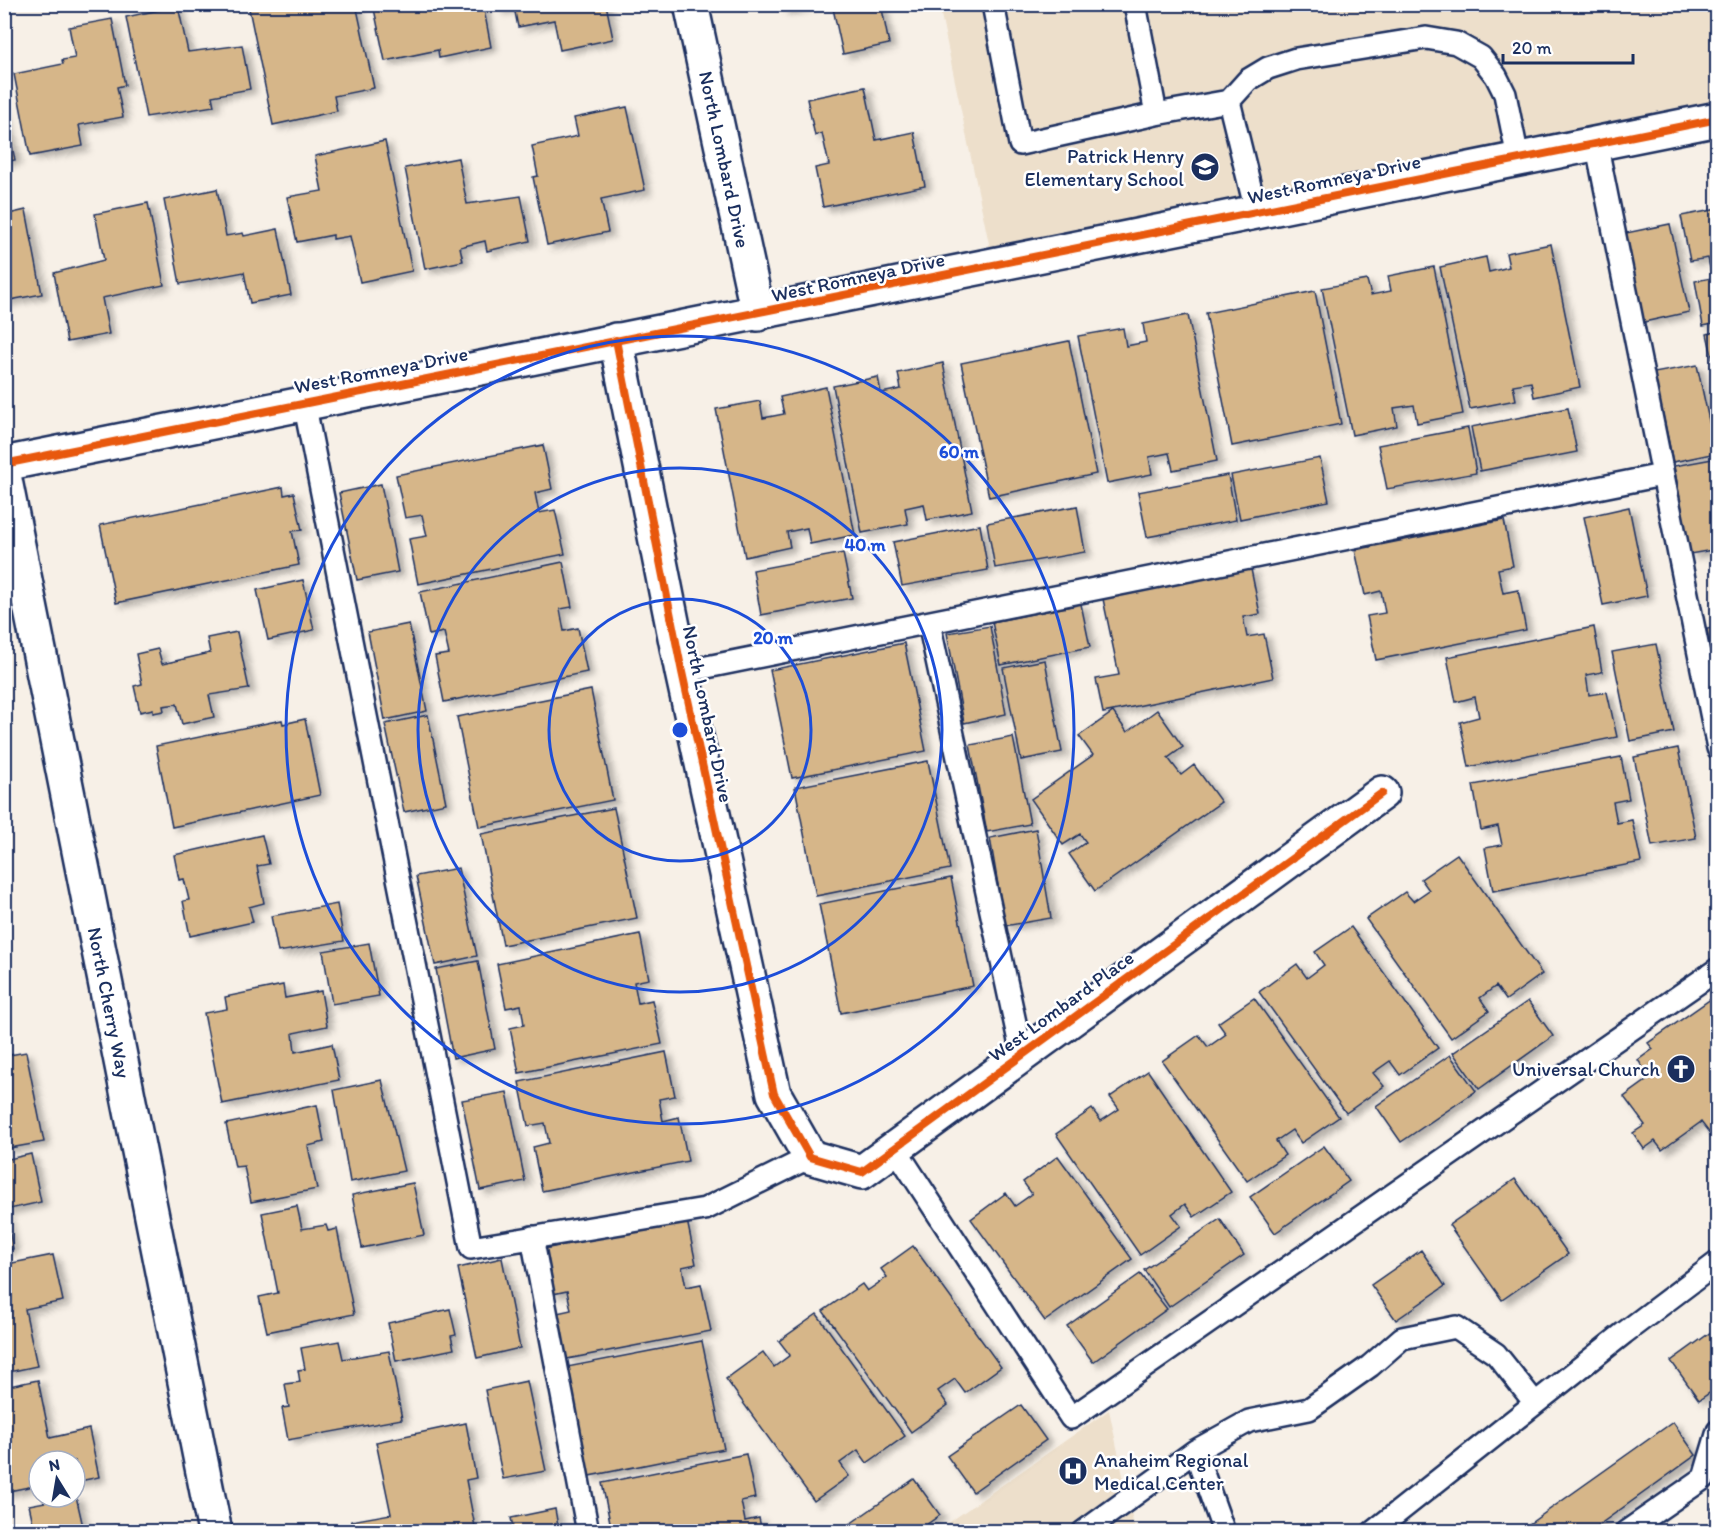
<svg xmlns="http://www.w3.org/2000/svg" width="1722" height="1536" font-family="Itim,sans-serif">
<defs>
<filter id="shadow"><feDropShadow dx="6" dy="4" stdDeviation="3" flood-color="#0004"/></filter>
</defs>
<rect width="100%" height="100%" fill="#f7f0e7"/>
<filter id="ink" filterUnits="userSpaceOnUse"><feTurbulence type="fractalNoise" baseFrequency=".0167" numOctaves="2"/><feDisplacementMap in="SourceGraphic" scale="12" xChannelSelector="R" yChannelSelector="G"/><feConvolveMatrix kernelMatrix="1 2 1 2 8 2 1 2 1" color-interpolation-filters="sRGB"/></filter>
<g filter="url(#ink)">
<path fill="#eddfcb" d="M939,5H1717V109L992,258Z
M1109,1410L1135,1531H937Z"/>
<path fill="#d6b689" stroke="#1b2f5e" stroke-width="1.5" filter="url(#shadow)" d="M248,4H356L374,88L334,96L337,111L273,125Z
M373,4H483L491,47L439,58L438,50L385,61Z
M497,4H606L613,39L560,50L554,20L518,27L514,7L498,10Z
M782,4H810L783,11Z
M832,4H881L889,44L843,54Z
M178,6L188,52L242,45L250,89L212,96L214,106L146,117L126,17Z
M112,19L125,85L117,87L123,117L79,125L83,146L30,156L14,74L63,64L62,60L75,58L69,27Z
M865,87L876,140L914,132L925,186L823,207L815,168L829,165L822,133L815,136L807,99Z
M4,107L15,160L4,162Z
M627,107L645,190L601,199L608,232L547,245L533,177L538,176L532,146L578,136L574,118Z
M385,141L412,271L360,282L350,236L333,239V235L297,242L287,197L322,191L315,156Z
M458,158L467,204L521,196L530,241L487,251L485,241L460,247L463,261L425,269L405,168Z
M217,189L226,236L243,233L244,236L278,229L291,295L250,303L244,272L180,284L164,200Z
M148,203L164,285L102,298L109,334L67,342L54,273L104,260L95,214Z
M1718,209V323L1703,326L1695,281L1712,278L1708,258L1690,261L1681,216Z
M26,210L42,294L5,301L4,307V215Z
M1670,224L1689,312L1644,322L1626,233Z
M1551,244L1580,387L1534,397L1531,382L1513,385L1516,400L1470,409L1440,267L1486,257L1489,272L1509,267L1506,253Z
M1434,267L1463,414L1417,423L1414,405L1394,408L1397,426L1352,435L1322,288L1367,280L1371,295L1391,291L1388,276Z
M1315,291L1341,424L1232,446L1206,313Z
M1188,315L1217,461L1173,470L1169,453L1149,457L1152,474L1107,483L1078,336L1123,328L1126,346L1146,342L1143,324Z
M1718,331V378H1717L1707,334Z
M1069,341L1096,474L989,497L961,363Z
M943,363L972,511L927,520L924,504L905,508L908,524L862,533L833,386L878,377L881,393L901,389L898,373Z
M1697,365L1716,453L1673,462L1654,373Z
M826,387L855,535L810,544L807,528L787,532L790,547L745,557L716,409L760,401L763,418L784,414L780,397Z
M1568,408L1577,452L1480,471L1471,427Z
M1468,428L1476,473L1387,489L1378,445Z
M543,445L552,489L535,493L539,513L555,510L565,554L418,584L409,539L427,536L422,515L405,518L396,475Z
M1320,458L1329,501L1240,519L1231,475Z
M1718,458V549L1690,554L1674,466Z
M1228,475L1236,520L1147,537L1138,492Z
M381,484L398,572L357,580L339,493Z
M283,487L284,495L294,493L302,530L292,531L299,565L116,603L100,525Z
M1077,506L1085,552L995,568L987,523Z
M1629,507L1647,596L1603,605L1584,517Z
M1504,520L1513,566L1498,569L1503,593L1518,590L1526,630L1376,660L1367,616L1385,613L1381,591L1365,595L1355,550Z
M980,525L988,570L902,586L893,542Z
M843,553L852,598L761,615L753,570Z
M563,562L572,607L560,609L564,631L578,628L587,672L444,702L435,656L449,654L444,632L429,635L420,592Z
M1251,569L1260,614L1243,617L1247,637L1264,634L1273,678L1103,713L1096,679L1119,675L1103,599Z
M303,580L314,630L268,640L257,590Z
M1081,604L1090,647L1001,665L992,622Z
M409,624L427,711L385,720L368,632Z
M990,626L1006,714L964,723L947,633Z
M1594,627L1602,672L1586,675L1589,695L1607,692L1617,737L1469,767L1460,722L1479,717L1475,697L1456,702L1447,657Z
M1718,627V684L1707,629Z
M237,632L249,689L209,695L214,717L182,724L177,704L163,706L164,711L153,713V709L140,712L134,686L142,684L136,654L158,649L162,664L210,653L207,638Z
M904,643L926,751L792,778L770,670Z
M1656,644L1674,732L1630,741L1612,652Z
M1045,660L1062,752L1021,760L1003,668Z
M591,690L613,800L479,827L457,717Z
M1157,710L1183,747L1168,758L1181,775L1194,765L1221,802L1095,891L1069,854L1086,842L1080,834L1063,845L1031,799L1093,755L1079,736L1113,712L1127,732Z
M428,715L446,803L404,812L385,724Z
M305,719L320,795L172,827L156,746L282,720L283,724Z
M1013,737L1030,824L987,832L970,745Z
M1678,748L1696,838L1652,846L1634,757Z
M1621,757L1629,799L1613,802L1617,823L1632,820L1641,862L1493,891L1485,848L1502,845L1498,826L1481,830L1473,785Z
M928,761L950,869L816,896L795,787Z
M614,808L637,918L503,945L481,834Z
M1036,829L1051,918L1005,926L990,838Z
M262,835L269,864L257,866L264,903L249,907L253,922L190,936L183,901L189,900L184,879L179,880L174,855Z
M1457,854L1542,974L1506,1000L1496,986L1480,998L1489,1011L1451,1038L1366,919L1405,892L1413,901L1429,890L1421,879Z
M458,868L477,956L435,965L416,876Z
M951,878L973,986L841,1013L819,904Z
M337,904L344,941L278,952L271,916Z
M1351,927L1438,1048L1400,1075L1390,1061L1373,1073L1384,1086L1346,1113L1259,992L1297,964L1307,978L1324,965L1315,952Z
M640,934L649,979L634,982L638,1003L652,1000L662,1044L519,1073L510,1028L524,1025L521,1005L506,1008L497,964Z
M369,943L379,996L332,1004L323,951Z
M478,961L495,1049L453,1058L436,969Z
M283,985L285,998L321,991L327,1026L293,1033L295,1052L332,1044L339,1080L222,1104L204,1013L227,1009L225,997Z
M1718,994V1137L1714,1139L1701,1122L1662,1150L1655,1141L1644,1149L1633,1133L1645,1125L1624,1097L1650,1078L1638,1060L1653,1049L1648,1043Z
M1254,998L1339,1117L1301,1143L1292,1130L1276,1141L1285,1155L1247,1181L1162,1061L1199,1035L1208,1047L1226,1034L1218,1023Z
M1528,1001L1553,1036L1479,1089L1453,1053Z
M26,1052L44,1142L4,1149V1056Z
M666,1052L675,1096L659,1099L663,1121L679,1117L688,1161L542,1191L533,1147L549,1143L545,1123L528,1126L519,1082Z
M1450,1055L1476,1091L1401,1142L1376,1106Z
M1148,1071L1231,1192L1194,1217L1185,1204L1172,1214L1181,1226L1140,1255L1056,1134L1092,1109L1101,1121L1119,1109L1110,1097Z
M382,1080L404,1171L350,1182L334,1090Z
M507,1092L525,1181L480,1190L462,1100Z
M317,1105L324,1142L308,1146L317,1189L251,1202L244,1166L235,1167L226,1124Z
M1324,1146L1349,1181L1275,1233L1250,1197Z
M31,1154L41,1202L5,1210L13,1249L4,1251V1160Z
M1058,1156L1132,1259L1045,1321L971,1219L1006,1193L1015,1206L1032,1194L1023,1182Z
M1515,1179L1568,1254L1502,1300L1449,1225Z
M413,1183L424,1235L362,1248L352,1195Z
M297,1206L302,1229L326,1225L328,1231L337,1229L354,1314L267,1332L259,1297L278,1293L262,1213Z
M1220,1219L1244,1255L1169,1307L1144,1270Z
M687,1220L696,1264L682,1267L686,1287L701,1284L711,1331L567,1359L557,1313L571,1310L567,1291L553,1294L544,1249Z
M913,1246L1001,1367L965,1393L955,1379L938,1391L948,1405L911,1432L823,1311L862,1284L867,1291L887,1277L881,1269Z
M1421,1250L1445,1286L1396,1320L1371,1285Z
M53,1255L63,1301L25,1309L37,1366L4,1373V1269L8,1268L7,1264Z
M502,1258L520,1348L477,1358L458,1268Z
M1140,1274L1167,1309L1093,1362L1067,1326Z
M450,1309L456,1335L451,1336L454,1349L396,1361L388,1323Z
M817,1314L905,1436L867,1463L858,1450L840,1463L849,1476L814,1501L726,1379L763,1352L774,1367L790,1355L779,1341Z
M1718,1327V1387L1699,1400L1671,1361Z
M339,1341L343,1359L389,1351L402,1419L288,1440L282,1408L289,1407L285,1384L300,1382L298,1370L305,1369L301,1348Z
M702,1341L724,1449L589,1476L567,1367Z
M38,1380L50,1438L89,1429L99,1477L75,1482V1461H39V1485L4,1492V1387Z
M527,1381L546,1471L503,1479L485,1390Z
M1021,1405L1046,1440L973,1492L947,1456Z
M1673,1422L1696,1455L1589,1532H1518Z
M466,1423L476,1478L466,1480L476,1532H353L351,1521L391,1514L376,1442Z
M746,1454L755,1498L741,1501L745,1521L759,1518L762,1532H627L626,1524L611,1527L602,1483Z
M914,1479L940,1515L916,1532L840,1531Z
M76,1496L84,1531L115,1525L116,1532H35L29,1505Z
M1718,1507V1532H1700L1716,1528L1712,1508Z
M555,1509L559,1532H514L511,1518Z"/>
<g fill="none" stroke-linecap="round" stroke-linejoin="round">
<g stroke="#1b2f5e" stroke-width="26">
<path id="service" d="M993,4L1020,144L1156,114L1229,101L1256,211
M1135,4L1156,114
M1229,101L1248,80L1268,68L1296,59L1426,38L1456,43L1481,57L1496,76L1505,94L1518,158
M1596,142L1718,748
M304,402L471,1248L705,1209L810,1157
M929,623L1022,1055
M682,672L1662,475
M895,1148L1071,1418L1718,969
M532,1237L588,1532
M1195,1451L1249,1421L1309,1409L1370,1366L1402,1338L1456,1327L1496,1354L1535,1403
M1083,1532L1195,1451L1224,1532
M1373,1532L1624,1333L1718,1262
M1626,1532L1704,1478L1718,1431"/>
</g>
<g stroke="#1b2f5e" stroke-width="38">
<g id="minor">
<path id="s1" d="M691,4L758,314"/>
<path d="M616,340L682,672L774,1094L810,1157L862,1172L1382,793"/>
<path id="s2" d="M4,475L215,1532"/>
</g>
</g>
<g stroke="#1b2f5e" stroke-width="38">
<path id="tertiary" d="M4,464L1718,119"/>
</g>
<use href="#service" stroke="#fff" stroke-width="21"/>
<use href="#minor" stroke="#fff" stroke-width="33"/>
<use href="#tertiary" stroke="#fff" stroke-width="33"/>
<g stroke="#fff" stroke-width="11">
<path id="cycleway" d="M616,340L682,672L774,1094L810,1157L862,1172L1382,793
M4,464L1718,119"/>
</g>
<use href="#cycleway" stroke="#e8590c" stroke-width="8"/>
</g>
</g>
<g fill="none" stroke="#1d4ed8" stroke-width="3">
<circle cx="680" cy="730" r="131"/>
<circle cx="680" cy="730" r="262"/>
<circle cx="680" cy="730" r="394"/>
</g>
<defs>
<g id="school-disc" transform="scale(1.5)"><circle r="9.5" fill="#1b2f5e" stroke="#fff"/><path d="M0-5L7-2L0 1L-7-2ZM-4 1L0 2.5L4 1V4Q0 6-4 4Z" fill="#fff"/></g>
<g id="church-disc" transform="scale(1.5)"><circle r="9.5" fill="#1b2f5e" stroke="#fff"/><path d="M-1.2-6h2.4v3.5h3.3v2.4h-3.3V6h-2.4V-.1h-3.3v-2.4h3.3Z" fill="#fff"/></g>
<g id="hospital-disc" transform="scale(1.5)"><circle r="9.5" fill="#1b2f5e" stroke="#fff"/><path d="M-5-5h3v3.5h4V-5h3V5h-3V1.5h-4V5h-3Z" fill="#fff"/></g>
</defs>
<g fill-rule="evenodd">
<use href="#school-disc" x="1205" y="167"/>
<use href="#church-disc" x="1681" y="1069"/>
<use href="#hospital-disc" x="1073" y="1471"/>
</g>
<g text-anchor="middle" dominant-baseline="central" stroke-width="5" stroke-linejoin="round" paint-order="stroke">
<g font-size="20" fill="#1b2f5e" stroke="#fff" text-anchor="end">
<text x="1184" y="156">Patrick Henry<tspan x="1184" dy="23">Elementary School</tspan></text>
<text x="1660" y="1069">Universal Church</text>
<text x="1094" y="1460" text-anchor="start">Anaheim Regional<tspan x="1094" dy="23">Medical Center</tspan></text>
</g>
<g font-size="20" fill="#1b2f5e" stroke="#fff">
<text stroke="none"><textPath href="#s1" startOffset="159">North Lombard Drive</textPath></text>
<text transform="translate(1334 179) rotate(-12)">West Romneya Drive</text>
<text transform="translate(858 277) rotate(-12)">West Romneya Drive</text>
<text transform="translate(381 370) rotate(-11)">West Romneya Drive</text>
<text transform="translate(708 714) rotate(78)">North Lombard Drive</text>
<text stroke="none"><textPath href="#s2" startOffset="538">North Cherry Way</textPath></text>
<text transform="translate(1061 1006) rotate(-36)">West Lombard Place</text>
</g>
</g>
<circle cx="680" cy="730" r="9" fill="#1d4ed8" stroke="#fff" stroke-width="3"/>
<g font-size="18" text-anchor="middle" font-weight="bold" fill="#1d4ed8" stroke="#fff" stroke-width="5" stroke-linejoin="round" paint-order="stroke">
<text x="959" y="458">60 m</text>
<text x="865" y="551">40 m</text>
<text x="773" y="644">20 m</text>
</g>
<rect width="1722" height="1536" fill="none" stroke="#fff" stroke-width="24"/>
<rect x="12" y="12" width="1698" height="1512" fill="none" stroke="#1b2f5e" stroke-width="2" filter="url(#ink)"/>
<g transform="translate(57 1479) rotate(349)"><circle r="28" fill="#ffffff" stroke="#a4acbf" stroke-width="1.5"/>
<path d="M0-4.5L10 22L0 15L-10 22Z" fill="#1b2f5e"/>
<text y="-9" font-size="16" font-weight="bold" text-anchor="middle" fill="#1b2f5e">N</text>
</g>
<path d="M1503 54v9h130v-9" fill="none" stroke="#1b2f5e" stroke-width="3"/>
<text x="1512" y="54" font-size="18" fill="#1b2f5e" stroke="#ffffff" stroke-width="4.5" paint-order="stroke">20 m</text>
</svg>
